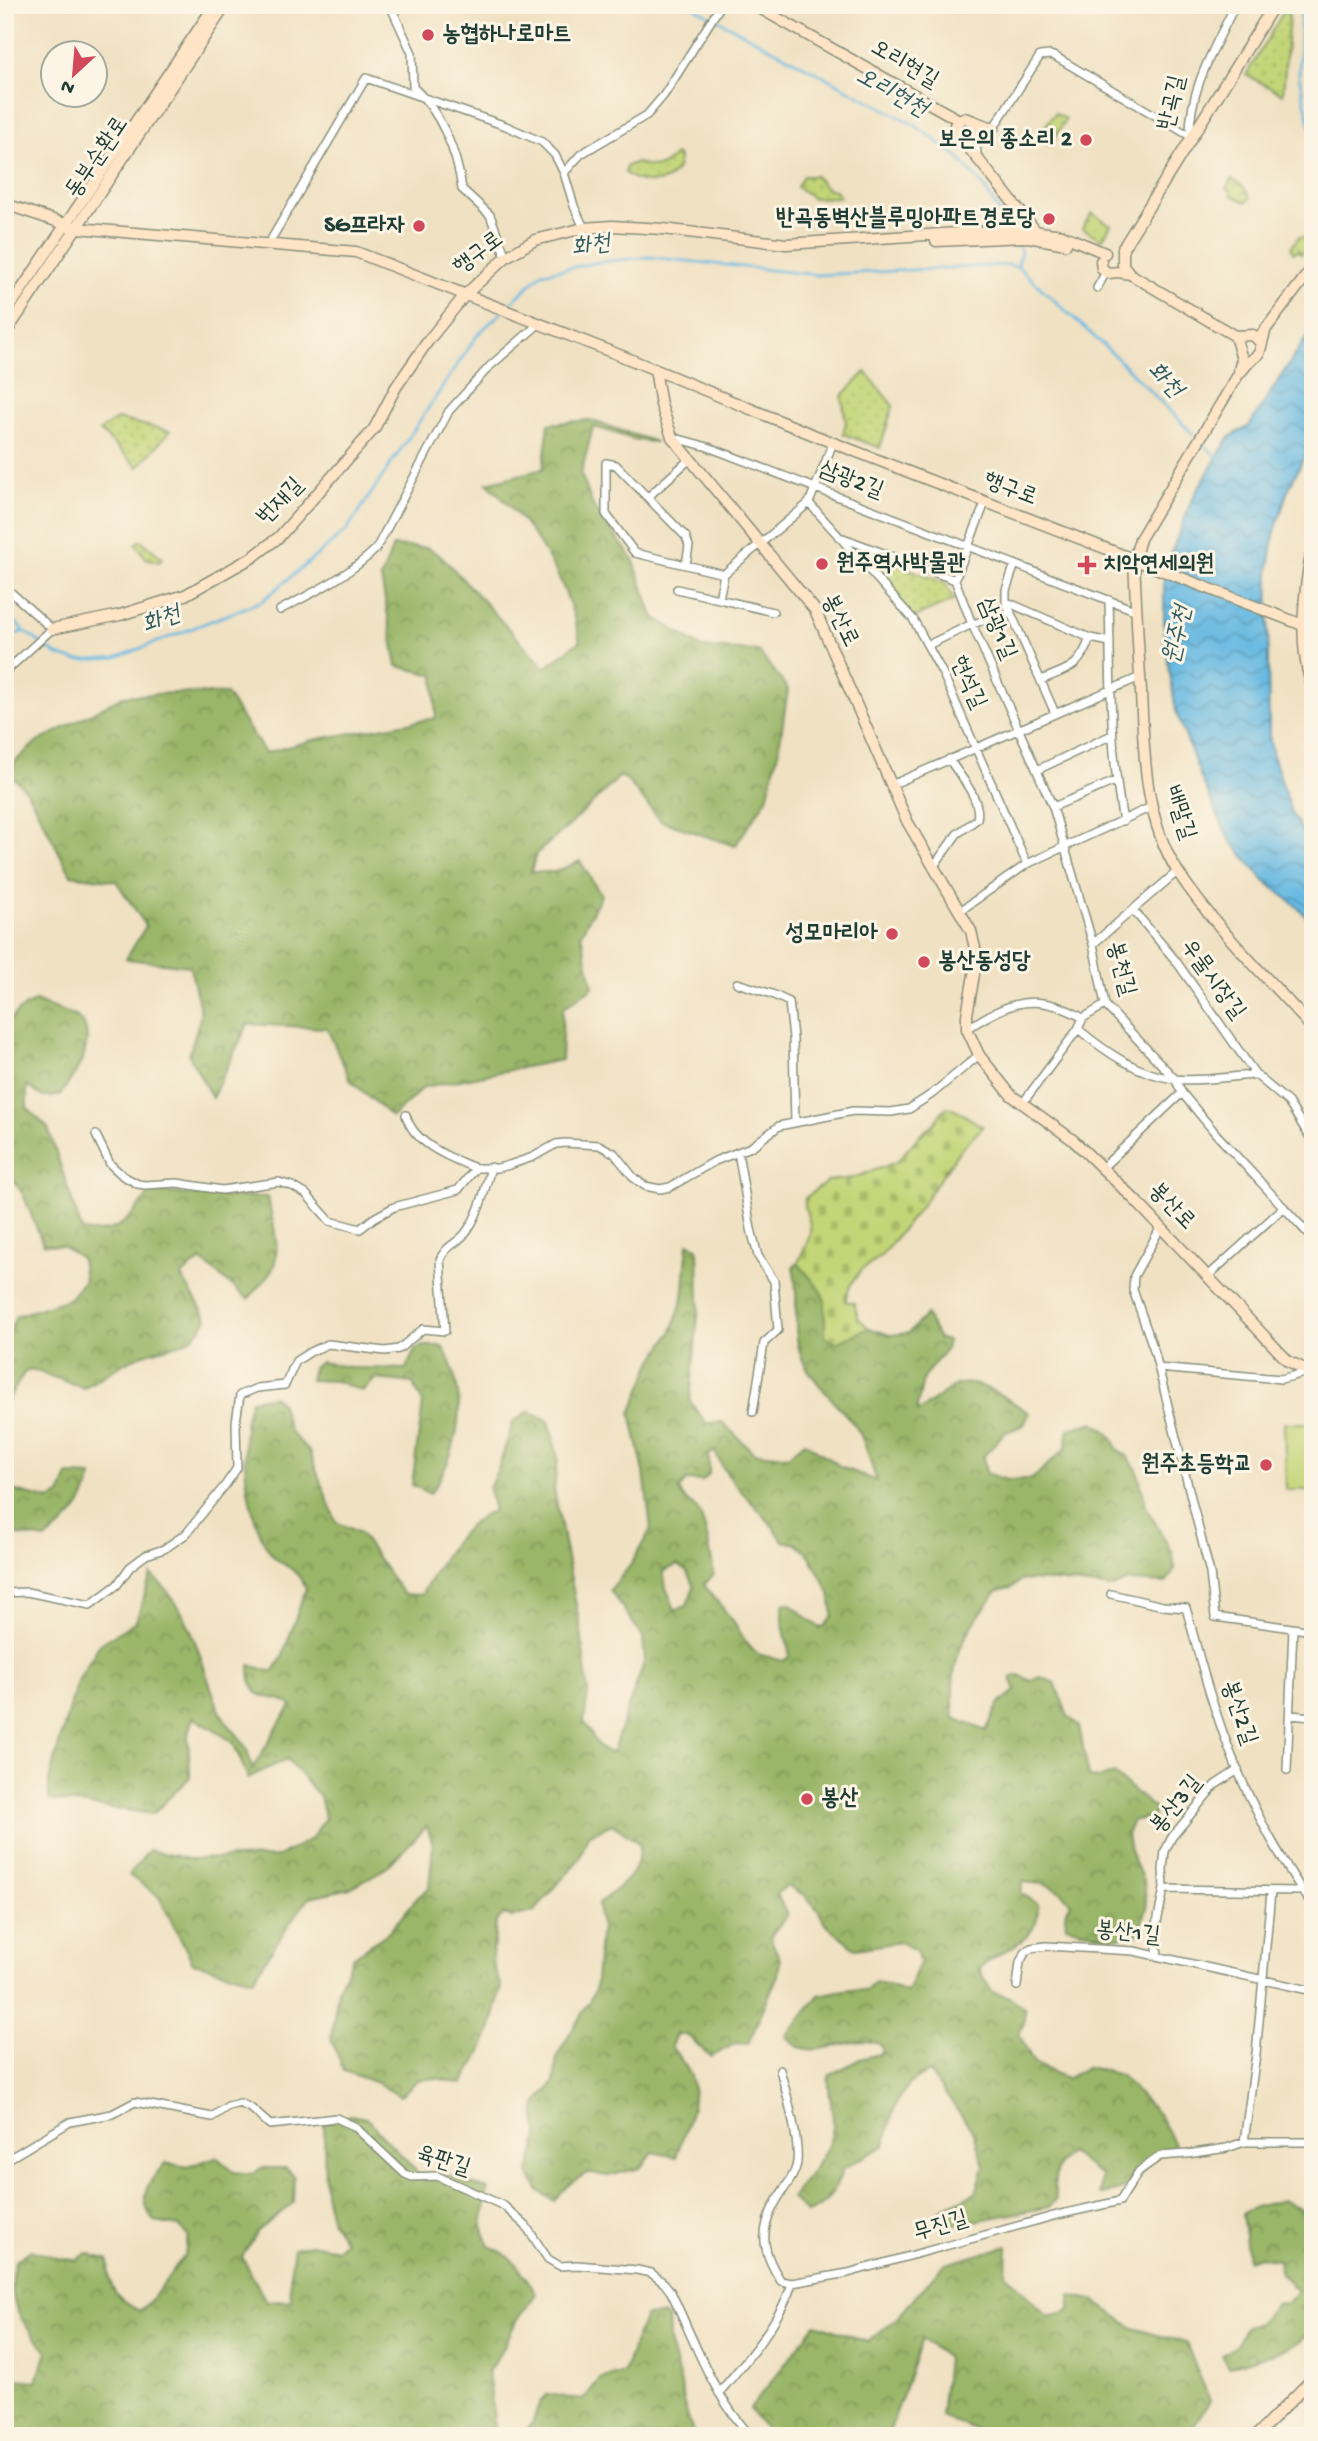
<svg xmlns="http://www.w3.org/2000/svg" width="1318" height="2441" font-family="'Gochi Hand','Poor Story',sans-serif">
<defs>
<pattern id="forest-crowns" width="20" height="18" patternUnits="userSpaceOnUse" patternTransform="scale(1.75)"><rect width="20" height="18" fill="#9ab668"/><path d="M2 6a3 3 0 1 1 6 0M12 15a3 3 0 1 1 6 0" fill="none" stroke="#7d9556"/></pattern>
<pattern id="cemetery-stones" width="16" height="16" patternUnits="userSpaceOnUse" patternTransform="scale(1.75)"><rect width="16" height="16" fill="#c3d577"/><path d="M2 7V4a2 2 0 0 1 4 0v3zM10 15v-3a2 2 0 0 1 4 0v3z" fill="#a7b868"/></pattern>
<pattern id="park-dots" width="8" height="8" patternUnits="userSpaceOnUse" patternTransform="scale(1.75)"><rect width="8" height="8" fill="#c3d577"/><path d="M2 2h.1M6 6h.1" fill="none" stroke="#a7b868" stroke-width="1.8" stroke-linecap="round"/></pattern>
<pattern id="water-waves" width="16" height="10" patternUnits="userSpaceOnUse" patternTransform="scale(1.75)"><rect width="16" height="10" fill="#67b9e2"/><path d="M0 5q4-4 8 0t8 0" fill="none" stroke="#5498b8"/></pattern>
</defs>
<rect width="100%" height="100%" fill="#fcf5e5"/>
<filter id="ink" filterUnits="userSpaceOnUse"><feTurbulence type="fractalNoise" baseFrequency=".0143" numOctaves="2"/><feDisplacementMap in="SourceGraphic" scale="14" xChannelSelector="R" yChannelSelector="G"/><feConvolveMatrix kernelMatrix="1 2 1 2 8 2 1 2 1" color-interpolation-filters="sRGB"/></filter>
<filter id="wash" filterUnits="userSpaceOnUse"><feTurbulence type="fractalNoise" baseFrequency=".00686" numOctaves="4" result="noise"/><feDisplacementMap in="SourceGraphic" scale="28" xChannelSelector="R" yChannelSelector="G"/><feGaussianBlur stdDeviation="1.57" result="paint"/><feColorMatrix in="noise" values="0 0 0 0 0 0 0 0 0 0 0 0 0 0 0 0 0 1.4 0 .05"/><feComposite in="paint" operator="in"/></filter>
<g filter="url(#wash)">
<rect width="100%" height="100%" fill="#f0e1c2"/>
<path fill="url(#forest-crowns)" stroke="#5c7a4e" stroke-width="2" fill-rule="evenodd" d="M589,420L656,442C633,442 616,432 593,427L581,474L593,506L633,559L653,616L702,648L758,651L788,689L779,748L767,798L735,846L661,821L626,779L620,776L570,825L536,854L531,872H555L580,861L601,895L581,934L593,987L563,1008L561,1060L424,1087L392,1117L351,1081L327,1028L248,1024L212,1098L189,1055L201,1014L190,966L126,959L146,926L116,881L71,875L27,791L6,770L34,744L123,696L175,693L226,694L265,753L313,740L436,718L434,675L397,666L381,578L393,546L428,548L443,558L545,668L580,641C567,577 534,527 487,483L543,469L549,424Z
M35,1001C43,1005 72,1013 77,1017C102,1038 74,1077 59,1096L43,1097L27,1086V1108L48,1128L82,1231C119,1237 130,1217 152,1191L205,1196L268,1197C271,1218 282,1247 273,1268C268,1279 256,1290 248,1299L201,1260L181,1276L207,1318C192,1349 169,1344 142,1355C121,1363 103,1377 83,1388L31,1369L24,1373L5,1405V1337L8,1336L16,1316L69,1299L84,1281L81,1258L62,1246L43,1244L23,1194L5,1169V1026L18,1011Z
M688,1243L698,1248L699,1305L690,1401L706,1423L722,1422L754,1453L788,1456L805,1442L841,1467L877,1481C870,1464 866,1440 855,1426C838,1403 814,1385 802,1358C790,1329 801,1296 793,1267L798,1263L820,1289L825,1302V1337L835,1343L869,1328L890,1335L909,1333L926,1315L939,1339L948,1341L946,1349L924,1376L917,1407L918,1412C930,1404 942,1393 954,1386C976,1375 1012,1402 1029,1413L1024,1425L1004,1433L983,1457L986,1473L1006,1480L1032,1479L1066,1448L1069,1429L1094,1422L1105,1430L1114,1440L1117,1449L1127,1456L1137,1470L1147,1509L1172,1552L1175,1569L1166,1583L1128,1581L1112,1588L1055,1581L1022,1580L1011,1588L997,1591C962,1638 948,1657 954,1718L986,1731L999,1704L1016,1690L1011,1678L1019,1675L1031,1681L1041,1677L1055,1683L1068,1716L1079,1726L1089,1777L1100,1778L1114,1774L1155,1809L1153,1818L1133,1820L1127,1835L1130,1851L1144,1883L1147,1909L1137,1935L1112,1938L1066,1926L1065,1914L1071,1903C1054,1883 1046,1884 1023,1882L1021,1893L1038,1904C1040,1947 1000,1945 979,1970L992,1992L1010,1997L1024,2008V2023L1019,2035L1034,2063L1066,2079L1088,2067L1120,2075L1159,2115L1175,2144C1157,2155 1143,2165 1135,2185L1117,2191L1099,2194L1101,2175L1069,2152C1055,2166 1052,2180 1056,2200L1049,2207L953,2225L941,2209L976,2193L984,2166L974,2133L929,2072C898,2084 891,2114 885,2145L842,2169C837,2189 827,2206 807,2213L791,2198C806,2177 832,2151 833,2126C834,2109 827,2093 829,2076L860,2059L883,2053L881,2045C854,2032 826,2057 799,2047C795,2045 790,2039 786,2036L819,1995L849,1989L866,1991L876,1981L907,1992L920,1963L916,1950L900,1942L856,1949L825,1924L819,1911L805,1895L787,1886L776,1894L788,1914L770,1937L780,1960L778,1975L748,2044L736,2043L711,2057L687,2035L676,2034L671,2046C677,2055 685,2064 690,2074C701,2096 683,2135 676,2157L653,2152L640,2168L608,2176L587,2173L571,2183L554,2201L538,2190L529,2173L538,2136L535,2106L554,2082L557,2056L595,1991L601,1926L598,1904C621,1884 639,1877 640,1844L612,1824L588,1835L580,1858L534,1912L511,1917L503,1914L496,1923L492,1961L501,1988L490,2032L477,2060L462,2084L437,2078L418,2080L400,2096L377,2083L344,2071L331,2038L338,1989L353,1957L389,1932L417,1898L429,1888L433,1846L427,1826L386,1868L350,1888L310,1897L291,1921L253,1979L193,1963L159,1897L129,1875L149,1850L190,1859L278,1857L312,1838L325,1818L320,1797L287,1759L248,1778L233,1742L193,1717L188,1733L190,1777L153,1814L49,1800V1780L77,1682L100,1644L136,1621L151,1575C195,1610 199,1665 221,1713C227,1726 240,1735 246,1748C249,1754 250,1762 252,1769C267,1749 275,1725 292,1706C275,1690 249,1710 250,1665L273,1672L282,1658L306,1588C302,1582 299,1575 293,1570C286,1565 276,1561 271,1554C247,1521 236,1437 251,1400L273,1396L281,1404L289,1431L309,1451L336,1522L360,1533L403,1594L421,1595C440,1565 458,1524 494,1511L489,1489L500,1464L513,1422L529,1411L549,1421L558,1458L554,1489L581,1632L588,1693L584,1722L596,1742L604,1751L612,1753L645,1660L643,1637L610,1590L630,1566L651,1529L644,1472L631,1413L652,1362L672,1331L683,1298ZM715,1451C728,1487 764,1508 783,1541L797,1544L810,1556L830,1593L833,1615L825,1626L820,1628L789,1603L783,1604V1624L790,1656L783,1661L758,1654L747,1644L734,1622L704,1585L714,1574C711,1558 706,1521 697,1509C689,1500 686,1505 679,1489L687,1480L703,1481L709,1474V1455ZM677,1565L687,1572L694,1587L687,1605L675,1610L666,1588L663,1571Z
M423,1346H442C470,1393 461,1450 430,1494L412,1485L423,1403L413,1383L376,1379L362,1391L336,1381L310,1380L313,1368L320,1362L355,1368L406,1369L415,1350Z
M68,1475L92,1476C85,1507 70,1520 46,1539L5,1533V1486L15,1491L50,1500L60,1495Z
M350,2115L366,2118L418,2173L434,2177L445,2175L458,2178L470,2184L488,2189L482,2226L489,2246C514,2255 523,2272 536,2294L516,2321L505,2345L488,2372L496,2436H5V2378L37,2381L47,2352C20,2319 6,2306 15,2261L31,2250L61,2259L77,2260L87,2253L108,2260C108,2288 115,2299 140,2311L153,2298L185,2254L188,2236L179,2226L154,2222C136,2195 147,2185 165,2163L188,2167L216,2157L234,2172L253,2174L261,2168H286L294,2177L293,2203L258,2231L242,2257L266,2301L291,2300L290,2274L294,2248L311,2244L337,2249L345,2241L332,2222L325,2193L324,2123Z
M1282,2200L1313,2216V2333L1287,2349L1229,2367L1222,2355L1237,2344L1246,2327L1259,2323L1276,2304L1287,2303L1297,2291L1281,2274L1278,2260L1260,2256L1248,2260L1242,2213L1255,2207Z
M1007,2246L1006,2274L1049,2317L1070,2310V2296L1093,2300L1133,2328L1186,2343L1210,2401L1193,2426L1181,2436H993L941,2416L947,2358L922,2339L888,2436H770L750,2409L816,2324L868,2342L899,2316L943,2265Z
M662,2315L668,2319L669,2341L681,2384L683,2401L694,2436H521L532,2423L540,2402L548,2394L583,2400L600,2379L623,2373L645,2316Z"/>
<path fill="url(#cemetery-stones)" stroke="#718956" stroke-width="2" d="M947,1107L955,1109L983,1127L959,1151L919,1209L882,1255L860,1271L850,1286L845,1301L854,1303L858,1318L869,1328L836,1343L825,1337V1301L820,1289L798,1263C802,1251 812,1239 810,1225C809,1215 803,1210 805,1198L828,1181L853,1178L897,1162L918,1137L935,1122L943,1110Z"/>
<path fill="url(#park-dots)" stroke="#718956" stroke-width="2" d="M1284,11L1289,15L1283,94L1246,75Z
M1055,113L1066,119L1050,145L1037,137Z
M675,155L679,157C679,187 643,188 625,173L626,167C639,157 647,170 660,166C666,164 671,159 675,155Z
M803,176H815L826,188L836,191L840,197L813,198L797,187Z
M1232,179L1244,187L1250,198L1247,202L1231,195V190L1226,189Z
M1092,213L1111,225L1102,240L1082,228Z
M1299,237H1305L1309,241L1306,250L1301,254L1299,251L1293,253L1291,247Z
M866,372L893,406L880,448L843,434L846,423L842,396Z
M117,419L170,431L138,467L100,431Z
M139,541H142L162,558L159,562L146,558L136,545Z
M864,552L945,583L954,600L913,618Z"/>
<path fill="#c3d577" stroke="#718956" stroke-width="2" d="M1284,1423H1313V1490H1286Z"/>
<path fill="url(#water-waves)" stroke="#437b8b" stroke-width="2" d="M1313,327V439L1288,490L1274,535L1269,569L1268,657L1269,735L1272,752L1291,812L1313,849V923L1294,904L1265,881L1229,839L1203,783L1176,711L1164,637V579L1172,551L1192,499L1228,439C1235,432 1241,432 1249,426Z"/>
<g fill="none" stroke-linecap="round" stroke-linejoin="round">
<path stroke="#67b9e2" stroke-width="2.5" d="M690,5L913,124L956,155L984,187L1007,225
M1301,5L1299,76L1313,137
M1015,240L1021,252L1018,266
M507,307L542,273L600,262L649,257L817,275L1008,265L1018,267L1114,355L1196,437
M1201,442L1219,459
M5,612L24,631L57,655L77,661L116,658L262,601L346,531L478,334L502,312
M5,639L24,631"/>
</g>
</g>
<g filter="url(#ink)">
<g fill="none" stroke-linecap="round" stroke-linejoin="round">
<g stroke="#888f7b" stroke-width="10">
<path id="street" d="M390,5L412,53L413,87C441,112 457,152 462,189L490,215L506,257
M1190,136C1189,88 1215,48 1235,5
M977,155L976,141L984,132L994,127L1040,56L1050,55L1056,57L1190,136
M584,228L574,206L564,173L581,154L647,115L664,95L721,5
M269,243L366,78L506,126L542,142L555,155L564,173
M1097,288L1106,272
M672,437L708,447L1137,611
M648,497L691,458
M809,503L913,619L943,674L1027,864
M985,503L955,580L972,624L1053,807L1093,944L1105,1005L1175,1079L1182,1093L1217,1135L1313,1239
M843,538L955,580
M1015,564L1006,590V602L1055,713
M686,565L689,546L686,537L616,465L606,463V514L635,553L724,574
M5,587L52,629L5,672
M677,589L773,612
M719,599L724,574L809,503L833,443
M1109,600C1111,674 1109,748 1123,821
M1007,602L1090,638L1110,642
M280,610C314,592 348,576 376,549L449,411L490,366L540,323
M928,645L972,624L1011,612
M1041,680C1069,668 1079,669 1090,638
M1037,770L1112,735
M891,785L1140,677
M1053,807L1115,781
M933,867L957,834L977,819C982,799 959,775 949,759
M960,911L1027,864L1151,807
M1134,911L1176,961L1256,1075L1288,1102L1313,1142
M1093,944L1178,871
M737,983L772,994L789,1002L793,1038L795,1123
M967,1029C1009,1001 1037,991 1083,1018
M1078,1029C1106,1052 1137,1074 1174,1079C1197,1082 1232,1076 1256,1075
M1022,1104L1078,1029L1083,1018L1105,1005
M406,1115C413,1144 451,1158 475,1168
M96,1135L110,1164L123,1176L138,1184L145,1185L177,1183L222,1190L279,1182L292,1186L306,1194L330,1221L360,1229L374,1218L394,1207L458,1190L476,1168H498L509,1165L533,1157L556,1144L565,1143L599,1145L614,1153L634,1178L645,1186L660,1189L670,1187L715,1161L751,1147L779,1126L853,1111L891,1112L909,1109L932,1094L979,1055
M738,1152L751,1229L758,1256L774,1281L778,1330L764,1343L753,1412
M1102,1168L1182,1093
M1161,1227L1134,1276L1133,1290L1154,1350L1210,1573L1215,1617L1313,1631
M1208,1276L1284,1207
M1158,1368L1281,1379L1308,1372L1313,1364
M5,1593L27,1592L90,1605L117,1585L130,1567L146,1555L164,1549L186,1534L226,1484L237,1468L236,1422L240,1395L257,1388L285,1385L296,1361L310,1352L328,1344L385,1351L399,1349L423,1329L445,1331L440,1260C445,1247 454,1245 463,1236C479,1218 485,1189 491,1167
M1111,1594L1163,1606L1186,1608C1196,1643 1204,1678 1216,1712C1238,1780 1272,1848 1313,1906
M1290,1715L1313,1717
M1287,1770L1293,1629
M1164,1889L1303,1891
M1158,1955L1155,1932L1164,1889L1163,1869L1165,1851L1172,1837L1215,1785L1238,1770
M1017,1986L1020,1962L1025,1953L1031,1948L1046,1946L1134,1951L1313,1991
M780,2070C786,2090 802,2149 796,2167C793,2178 786,2186 780,2195C759,2228 760,2249 781,2281L792,2283L848,2273L1057,2215L1120,2201L1139,2171L1160,2156L1187,2154L1227,2148L1244,2142H1313
M1244,2142L1256,2054L1271,1892
M5,2161L70,2122L112,2114L135,2102L212,2117L228,2106L240,2103L252,2109L270,2125L336,2118L354,2126L405,2174L412,2177L437,2176L504,2206L526,2226L548,2259L560,2266L577,2265L637,2270L651,2273L664,2283L671,2292C695,2342 712,2395 751,2436
M719,2393C745,2362 781,2321 792,2283"/>
</g>
<g stroke="#888f7b" stroke-width="13">
<path id="secondary" d="M754,5L959,120
M973,121L976,128L974,135L964,139L958,135L955,125L963,118C974,119 982,127 994,127
M961,138L1035,230
M5,204L77,228L356,252L622,356L821,438L1313,629
M936,241L1028,237L1066,244
M1101,261L1102,269L1108,273L1119,272L1130,274
M5,314L215,5
M1265,332L1259,354L1249,362L1238,375L1140,539L1134,560C1136,604 1138,648 1141,692C1144,754 1144,818 1178,872C1213,926 1270,980 1313,1029
M5,334L226,5
M1262,334L1313,267
M1235,336L1130,274L1123,265V248L1274,5
M1235,336L1242,359L1239,370
M1235,336L1253,335L1262,344
M655,369L661,405L672,437L815,610L907,821L971,931L977,957L967,1015V1029L979,1055L1011,1095L1073,1140L1134,1199L1288,1361L1313,1373
M1313,545C1304,587 1297,648 1313,688
M52,629L120,615L185,595L253,557L279,537L374,429L396,387L428,341L465,295L506,257L535,240L584,228L612,226L663,229L786,244L1019,229L1062,235L1105,253
M1256,2436L1313,2378"/>
</g>
<use href="#street" stroke="#fff" stroke-width="7"/>
<use href="#secondary" stroke="#ffe4c6" stroke-width="10"/>
</g>
</g>
<g fill="#d1495b" stroke="#fcf5e5" stroke-width="2.5">
<circle cx="428" cy="35" r="7"/>
<circle cx="1086" cy="140" r="7"/>
<circle cx="1049" cy="219" r="7"/>
<circle cx="419" cy="226" r="7"/>
<circle cx="822" cy="564" r="7"/>
<path d="M1083.5 554.5h7v7h7v7h-7v7h-7v-7h-7v-7h7z"/>
<circle cx="892" cy="934" r="7"/>
<circle cx="924" cy="962" r="7"/>
<circle cx="1266" cy="1465" r="7"/>
<circle cx="807" cy="1799" r="7"/>
</g>
<g text-anchor="middle" dominant-baseline="central" stroke-width="6" stroke-linejoin="round" paint-order="stroke">
<g font-size="23" font-weight="bold" fill="#1f3d34" stroke="#fcf5e5" text-anchor="start">
<text x="442" y="35">농협하나로마트</text>
<text x="1072" y="140" text-anchor="end">보은의 종소리 2</text>
<text x="1035" y="219" text-anchor="end">반곡동벽산블루밍아파트경로당</text>
<text x="405" y="226" text-anchor="end">SG프라자</text>
<text x="836" y="564">원주역사박물관</text>
<text x="1103" y="565">치악연세의원</text>
<text x="878" y="934" text-anchor="end">성모마리아</text>
<text x="938" y="962">봉산동성당</text>
<text x="1252" y="1465" text-anchor="end">원주초등학교</text>
<text x="821" y="1799">봉산</text>
</g>
<g font-size="23" fill="#1f3d34" stroke="#fcf5e5">
<text transform="translate(904 65) rotate(30)">오리현길</text>
<text transform="translate(1173 103) rotate(-77)">반곡길</text>
<text transform="translate(98 158) rotate(-56)">동부순환로</text>
<text transform="translate(479 254) rotate(-37)">행구로</text>
<text transform="translate(851 481) rotate(21)">삼광2길</text>
<text transform="translate(1010 490) rotate(21)">행구로</text>
<text transform="translate(281 502) rotate(-46)">번재길</text>
<text transform="translate(839 621) rotate(64)">봉산로</text>
<text transform="translate(996 629) rotate(67)">삼광1길</text>
<text transform="translate(967 683) rotate(65)">현석길</text>
<text transform="translate(1179 813) rotate(72)">배말길</text>
<text transform="translate(1120 969) rotate(75)">봉천길</text>
<text transform="translate(1212 980) rotate(54)">우물시장길</text>
<text transform="translate(1171 1207) rotate(46)">봉산로</text>
<text transform="translate(1238 1713) rotate(71)">봉산2길</text>
<text transform="translate(1177 1805) rotate(-51)">봉산3길</text>
<text transform="translate(1128 1934) rotate(6)">봉산1길</text>
<text transform="translate(443 2162) rotate(17)">육판길</text>
<text transform="translate(941 2227) rotate(-17)">무진길</text>
</g>
<g font-size="24" font-style="italic" fill="#315c60" stroke="#fcf5e5">
<text transform="translate(891 94) rotate(29)">오리현천</text>
<text transform="translate(591 247) rotate(-9)">화천</text>
<text transform="translate(1164 381) rotate(46)">화천</text>
<text transform="translate(162 621) rotate(-21)">화천</text>
<text transform="translate(1179 635) rotate(-77)">원주천</text>
</g>
</g>
<rect width="1318" height="2441" fill="none" stroke="#fcf5e5" stroke-width="28"/>
<g transform="translate(74 74) rotate(206)"><circle r="33" fill="#fcf5e5" stroke="#a4ab9e" stroke-width="2"/>
<path d="M0-5L12 26L0 18L-12 26Z" fill="#d1495b"/>
<text y="-10" font-size="19" font-weight="bold" text-anchor="middle" fill="#1f3d34">N</text>
</g>
</svg>
